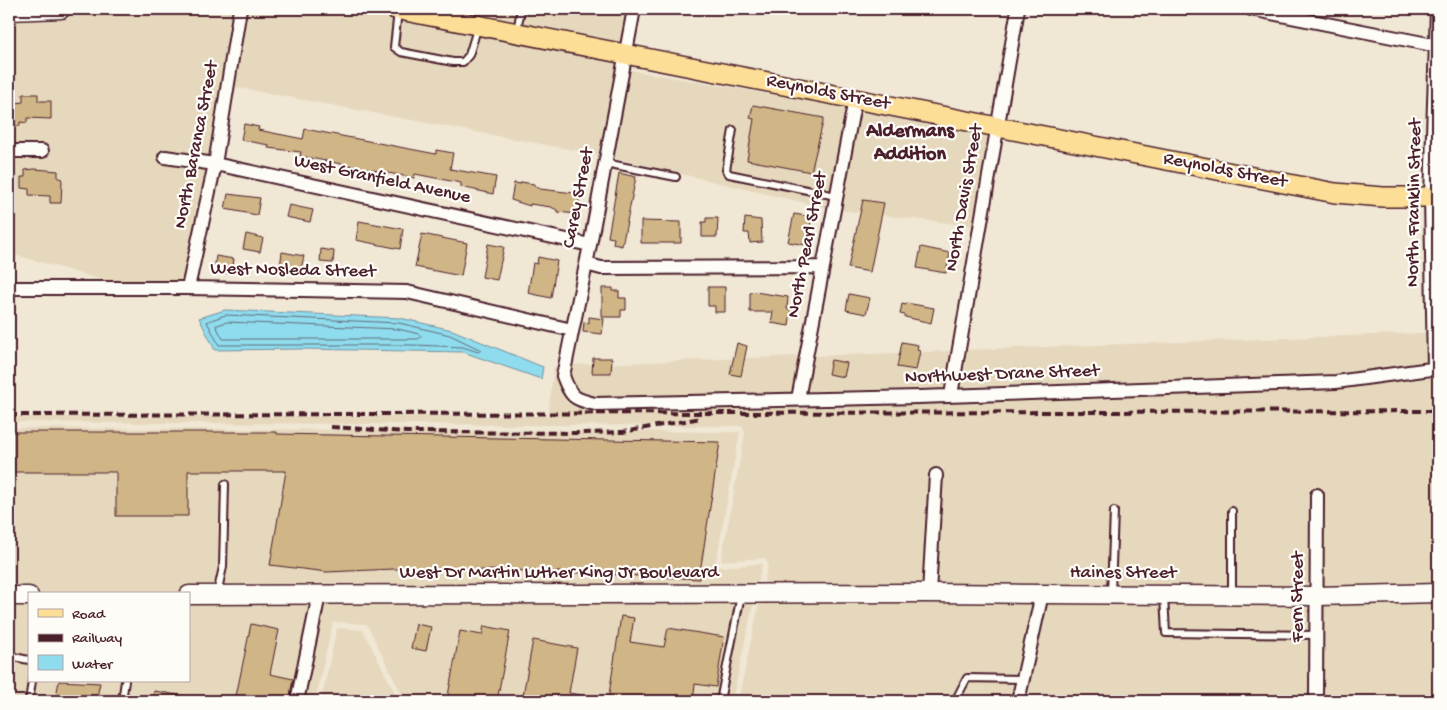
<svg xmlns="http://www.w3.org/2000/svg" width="1447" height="710" font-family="'Gochi Hand',sans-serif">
<rect width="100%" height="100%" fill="#f0e7d5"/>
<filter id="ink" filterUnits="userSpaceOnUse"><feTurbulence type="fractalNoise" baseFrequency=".02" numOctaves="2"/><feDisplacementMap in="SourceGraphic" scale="10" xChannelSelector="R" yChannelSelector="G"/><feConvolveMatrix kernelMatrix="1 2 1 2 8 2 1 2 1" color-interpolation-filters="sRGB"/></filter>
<g filter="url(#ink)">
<path fill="#e6d8bd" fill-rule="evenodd" d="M234,9L210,156L159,149L158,163L207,170L183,281H106L9,253V19Z
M247,9H362L618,59L600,155L234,87Z
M432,9H628L621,45Z
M629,70L847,107L827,208L613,158Z
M859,109L989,132L973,226L840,210Z
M1427,333V362L1335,375L959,387L965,350Z
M952,351L946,388L806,391L812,356Z
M800,356L793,392L596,397L580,394L575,388L569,375L571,365Z
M554,366H558L557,379L561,393L566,402L575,407L595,411L919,404L1335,389L1438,375V586L1324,588L1323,488L1310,489L1311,589L936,586L943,468L931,467L924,573L921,586H763L768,565L765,558L721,561L745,433L742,426L9,422V417L548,416Z
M9,428L740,432L715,567L762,564L732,701H405L367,624L333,622L315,701H9ZM29,594H189V681H29Z
M760,600L1034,601L1012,701H738Z
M1047,601L1311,602L1309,701H1025Z
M1438,601V701H1322L1324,603Z
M337,628L363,630L399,701H321Z"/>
<path fill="#8edced" stroke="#73909f" d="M225,310L400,318L452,330L543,367L541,379L463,352L301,349L215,350L199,318Z"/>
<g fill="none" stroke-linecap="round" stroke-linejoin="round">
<path stroke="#656b79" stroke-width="1" d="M226,315L399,323L450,335L481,350L478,352L463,347L414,345H219L207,322Z
M227,322L398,329L419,334L421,337L418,339H223L216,326Z"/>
</g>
<path fill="#d0b586" stroke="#4a1f2b" d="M23,94H38V101H51V119L27,118V123L20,122V126H9V104L23,102Z
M753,105L824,118L811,172L747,160L754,119L750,118Z
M244,124L259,127L258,130L303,139L305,129L436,154V150L453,153L450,169L496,177L493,194L461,187V183L415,174L414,178L300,156L301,152L268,148L269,145L241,140Z
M35,169L58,171V178H61L62,181L61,203H50V196L29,195V189L21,188V177H25V170Z
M619,173L636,177L622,246L613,244L614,238L608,237Z
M521,182L534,184V186L540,189L574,193L573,196L580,197L577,214L557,212V210L551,207L530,204V206L511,200L514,183L521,184Z
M228,194L260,198L257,215L225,209Z
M863,200L884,203L870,272L848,268Z
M289,205L313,210L310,222L286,217Z
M794,214L812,217L806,245L788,242Z
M706,218H718L717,237H702V222H706Z
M745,218L761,220L762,242L750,243L749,233H744Z
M359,221L403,229L400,249L356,240Z
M641,221L681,222V243H641Z
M246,234L263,238L260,252L243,249Z
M422,234L467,243L461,276L415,267Z
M488,244L504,247L497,280L482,277Z
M921,247L950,253L946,273L917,268Z
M321,249L334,251L333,263L320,262Z
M282,252L304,256L301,269L280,267Z
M216,256L234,259L232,274L214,272Z
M538,257L557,261L551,298L528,293L533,263L537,264Z
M708,287H725V312H715V306H708Z
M602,288H613V291H619V298H626V310H621V317H602Z
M755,292L788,297L787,309H791L789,326L771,323L773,312H750V293Z
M849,294L870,298L866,314L846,310Z
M906,303L934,308L931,323L905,317V315L900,314L902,304L906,305Z
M589,317L604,319L602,334L583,332L584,322L589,323Z
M902,342L918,345L917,350L920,351L916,370L897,367Z
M737,343L747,346L741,376L730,374Z
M593,358H612L611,373H592Z
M831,360L847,363L844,377L828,374Z
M9,432H277V434L720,442L699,579L541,571L394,569L327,572L270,565L286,471H188V516H116V472H9Z
M621,616L634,618L630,642L664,647L668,628L724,637L716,687L695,684L693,701H608Z
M251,624L279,630L270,674L293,679L289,701H235Z
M416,624L431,627L426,651L411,648Z
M484,626L510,631L497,701H447L460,631L482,635Z
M533,640L577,648L569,693L587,696V701H522Z
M59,681L100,683L96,701H55Z
M154,691L184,696L183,701H152Z"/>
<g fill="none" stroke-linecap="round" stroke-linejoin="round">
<g stroke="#4a1f2b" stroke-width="10">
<path id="lane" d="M398,11L394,47L401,52L453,62H463L469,55L478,26
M517,31L521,9
M733,130L726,170L729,174L836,196
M605,163L676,177
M1111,593L1114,511
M217,594L223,567L225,484
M1232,594V511
M1164,596L1166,633L1317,635
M9,656L29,660
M29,701L32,681
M122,701L125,681
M720,701L741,595
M955,701L967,678L1023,679"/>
</g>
<g stroke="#4a1f2b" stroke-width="16">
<path id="street" d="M634,9L590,245L563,376C571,397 573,399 595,404L919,397L1336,382L1438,368
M1251,9L1438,46
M9,151H42
M165,157L215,164L590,245
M586,264L601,268L822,267
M9,288H188L407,292L572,330
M188,288L215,164L240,9
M1434,368L1431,197L1437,9
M951,395L1018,9
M798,399L855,99
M929,593L936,475
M1316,700L1317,495
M297,701L319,595
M1018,701L1042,594"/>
</g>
<g stroke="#4a1f2b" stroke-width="21">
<path id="secondary" d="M9,11L61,9
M189,595L929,593L1317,596L1438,593
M9,596H29"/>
</g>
<g stroke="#4a1f2b" stroke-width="22">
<path id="primary" d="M395,9L1335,193L1383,197H1438"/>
</g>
<use href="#lane" stroke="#fdfcf7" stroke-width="6"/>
<use href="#street" stroke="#fdfcf7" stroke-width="12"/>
<use href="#secondary" stroke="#fdfcf7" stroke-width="18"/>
<use href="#primary" stroke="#fdde96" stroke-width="19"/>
<path stroke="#4a1f2b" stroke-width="4" stroke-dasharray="8 4" stroke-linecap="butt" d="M9,415L1438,411
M331,427L407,432L584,433L623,432L701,418"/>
</g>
</g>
<g text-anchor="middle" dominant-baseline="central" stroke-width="4.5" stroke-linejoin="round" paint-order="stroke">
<g font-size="19" fill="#4a1f2b" stroke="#fdfcf7">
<text transform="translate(828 93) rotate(11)">Reynolds Street</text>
<text transform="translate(197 145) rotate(-79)">North Baranca Street</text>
<text transform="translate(1225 171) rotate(11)">Reynolds Street</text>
<text transform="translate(382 180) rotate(12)">West Granfield Avenue</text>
<text transform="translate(579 198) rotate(-79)">Carey Street</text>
<text transform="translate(965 198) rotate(-80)">North Davis Street</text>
<text transform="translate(1415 203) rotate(-89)">North Franklin Street</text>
<text transform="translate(808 245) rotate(-79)">North Pearl Street</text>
<text transform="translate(293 271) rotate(1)">West Nosleda Street</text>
<text transform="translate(1002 375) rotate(-2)">Northwest Drane Street</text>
<text x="559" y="573">West Dr Martin Luther King Jr Boulevard</text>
<text x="1123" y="573">Haines Street</text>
<text transform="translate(1298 597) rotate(-90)">Fern Street</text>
</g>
<g font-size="20" font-weight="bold" fill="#4a1f2b" stroke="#fdfcf7">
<text x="910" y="132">Aldermans<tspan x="910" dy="23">Addition</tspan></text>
</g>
</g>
<rect width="1447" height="710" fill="none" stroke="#fdfcf7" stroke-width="30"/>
<rect x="15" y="15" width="1417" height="680" fill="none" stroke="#4a1f2b" stroke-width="2" filter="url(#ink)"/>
<rect x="28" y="592" width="162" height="90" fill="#fdfcf7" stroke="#b5a4a5"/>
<rect x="38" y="609" width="25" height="8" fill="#fdde96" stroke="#b5a4a5"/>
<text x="72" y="618" font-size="15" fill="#4a1f2b">Road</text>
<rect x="38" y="634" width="25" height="8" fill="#4a1f2b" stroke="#b5a4a5"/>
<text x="72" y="642" font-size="15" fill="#4a1f2b">Railway</text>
<rect x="38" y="655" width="25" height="15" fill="#8edced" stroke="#b5a4a5"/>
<text x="72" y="668" font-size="15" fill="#4a1f2b">Water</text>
</svg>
